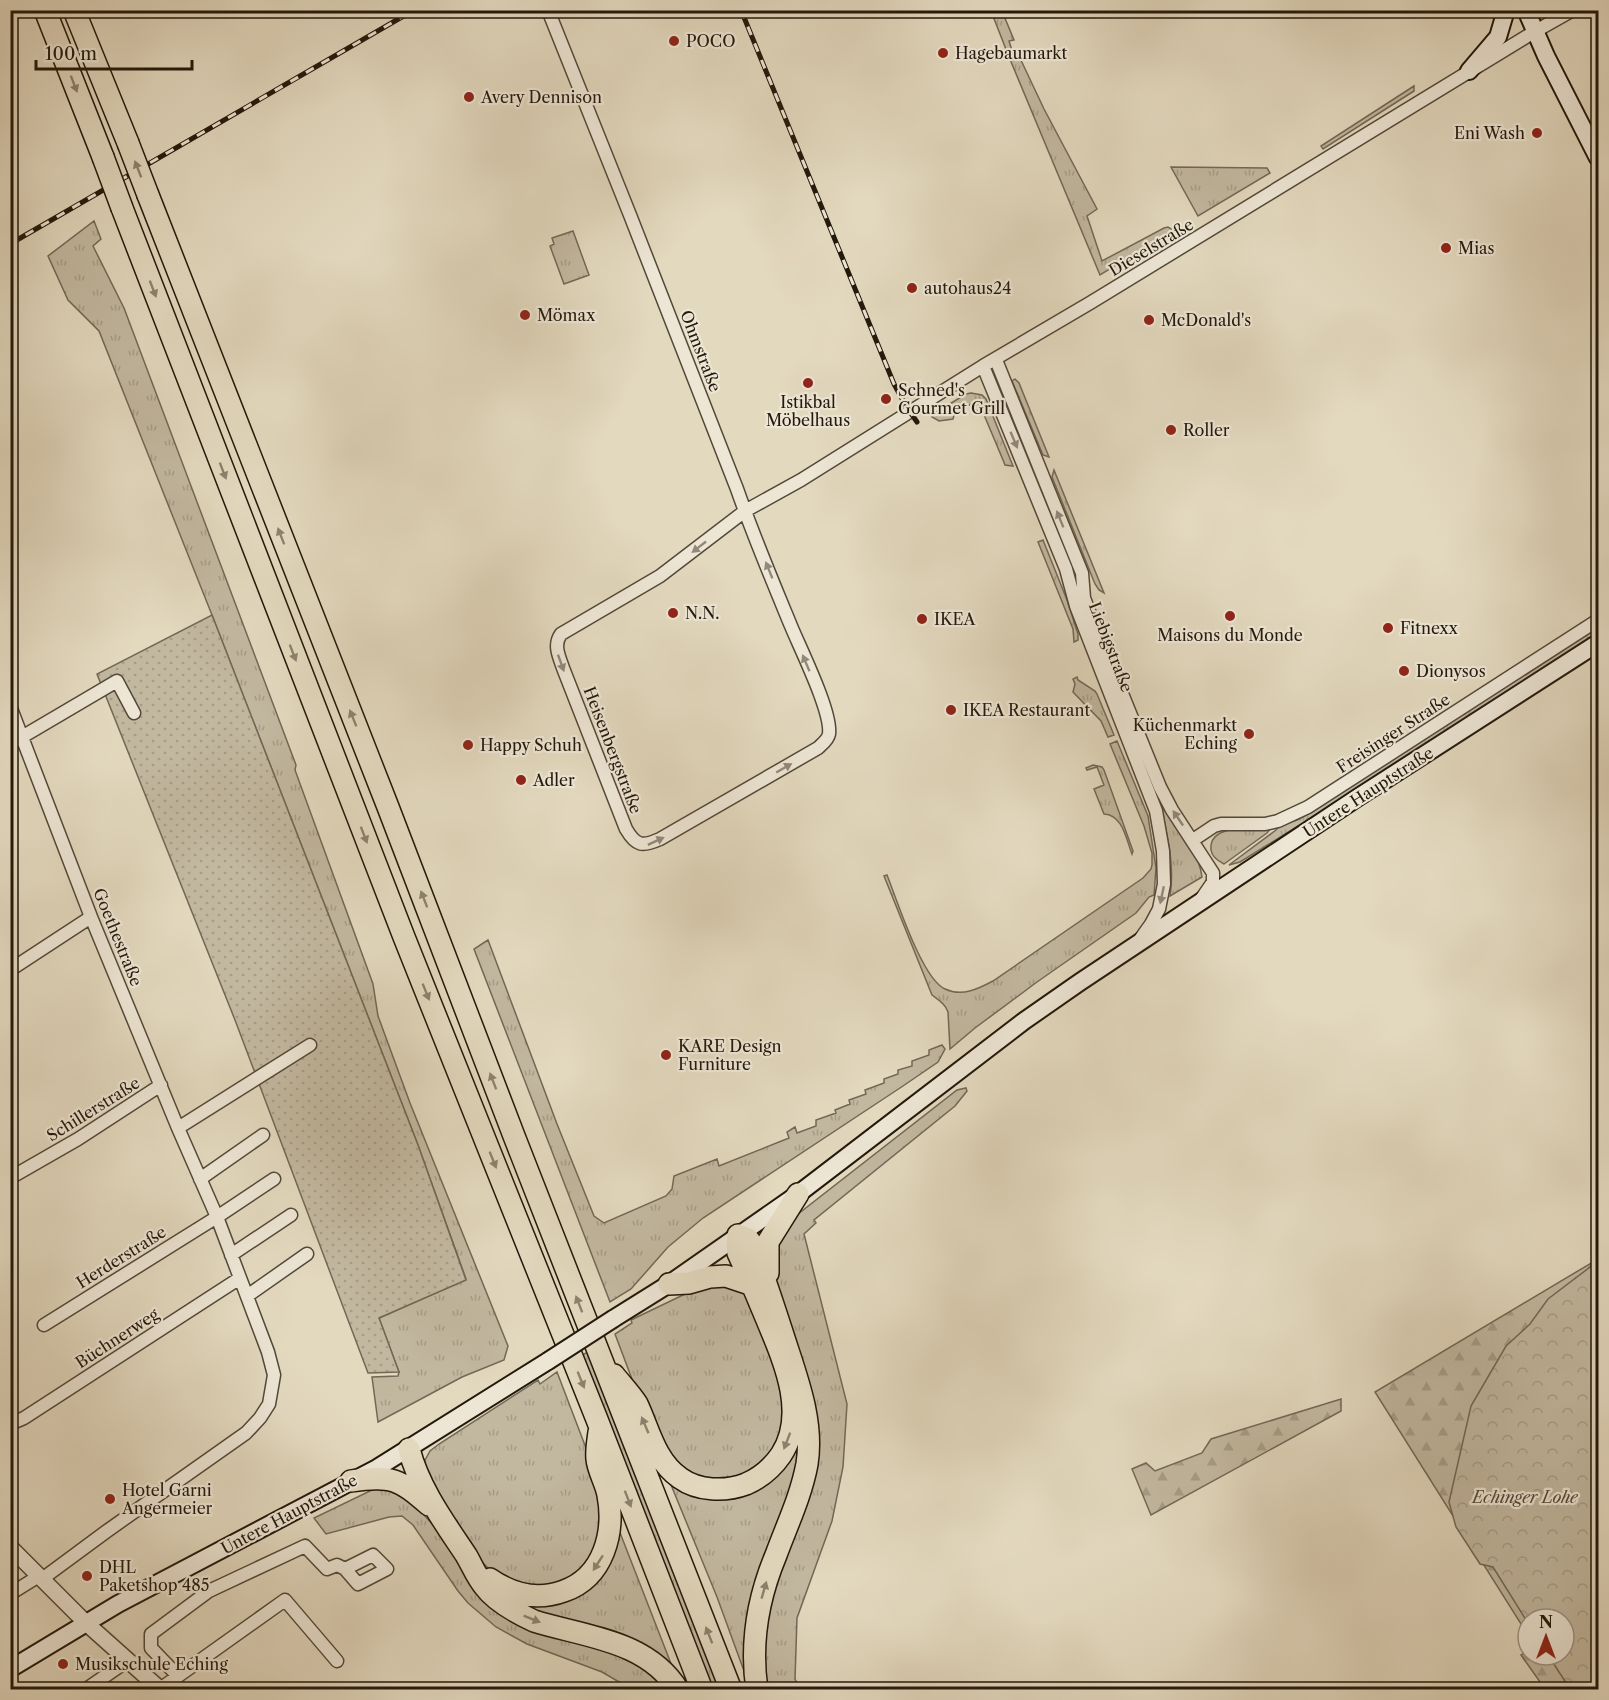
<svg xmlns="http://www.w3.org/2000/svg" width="1609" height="1700" font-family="'Libre Caslon Text',serif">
<defs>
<pattern id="grass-tufts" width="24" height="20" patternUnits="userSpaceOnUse" patternTransform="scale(1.5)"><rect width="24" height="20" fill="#c2b8a0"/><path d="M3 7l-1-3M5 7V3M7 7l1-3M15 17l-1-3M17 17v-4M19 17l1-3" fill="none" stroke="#a69d88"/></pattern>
<pattern id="forest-firs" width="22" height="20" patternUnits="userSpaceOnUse" patternTransform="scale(1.5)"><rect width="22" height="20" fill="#c2b8a0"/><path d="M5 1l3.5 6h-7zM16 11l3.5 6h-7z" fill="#a69d88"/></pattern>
<pattern id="park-crowns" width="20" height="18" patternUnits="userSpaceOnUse" patternTransform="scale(1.5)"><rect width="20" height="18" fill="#c2b8a0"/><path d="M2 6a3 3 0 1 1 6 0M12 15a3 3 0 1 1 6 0" fill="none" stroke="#a69d88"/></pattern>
<pattern id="garden-dots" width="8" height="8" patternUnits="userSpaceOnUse" patternTransform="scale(1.5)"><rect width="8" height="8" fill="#c2b8a0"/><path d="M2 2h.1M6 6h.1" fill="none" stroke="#a69d88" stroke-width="1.8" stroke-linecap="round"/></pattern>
</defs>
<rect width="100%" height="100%" fill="#e3d9bf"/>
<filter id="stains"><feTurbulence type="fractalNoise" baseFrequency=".00333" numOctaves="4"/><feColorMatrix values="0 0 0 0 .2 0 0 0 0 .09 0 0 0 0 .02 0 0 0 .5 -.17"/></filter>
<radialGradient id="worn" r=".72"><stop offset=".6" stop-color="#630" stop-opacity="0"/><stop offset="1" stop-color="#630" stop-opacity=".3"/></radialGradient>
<path fill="url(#grass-tufts)" stroke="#726856" stroke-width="1.5" d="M991,11H1002L1014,40L1009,41L1014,57L1019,56L1044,109L1097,209L1087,216L1102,261L1164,228L1168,227L1173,230L1100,275L1009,57Z
M1414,86V91L1323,149L1321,146Z
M1171,167L1267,168L1270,173L1198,216Z
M94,221L101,239L93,246L124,308L296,765L295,770L373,984L378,1016L410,1103L508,1346L504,1360L462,1377L378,1422L372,1377L398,1376L399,1372L379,1318L466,1279L418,1145L212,615L99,331L68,300L48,256Z
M573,231L589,275L564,284L550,246L554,244L552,238Z
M1015,379L1019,383L1049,457L1043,455L1012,381Z
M971,393L982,395L986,399L1013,466L1005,465L1003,460L982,410L975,412L971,404L955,411L953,419L939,421L932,417L933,414L966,394Z
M1054,470L1104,593L1099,590L1095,584L1052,477Z
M1043,540L1067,600L1078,634V640L1074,642L1073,629L1038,542Z
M1598,626V635L1374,779L1240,862L1229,865L1276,830L1279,826L1297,820L1310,813Z
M1077,677L1078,680L1095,691L1097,694L1114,735L1108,737L1101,721L1073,692L1075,684L1073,679Z
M1117,741L1148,816L1156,868L1154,895L1149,897L1136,913L1037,982L975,1028L950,1049L948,1012C945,1004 940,1001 932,995L884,876L887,875C897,900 922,979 945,989C962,997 978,989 993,981L1143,878L1151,869L1152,865V853L1144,826L1110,744Z
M1093,765L1102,767L1104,770L1133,851L1132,854C1126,839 1123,815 1104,814L1094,789L1104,785L1097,767L1087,770L1086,768Z
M1161,805C1176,827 1199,850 1202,877L1170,896C1175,866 1167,835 1161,805Z
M1271,828L1267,833L1224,864C1218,861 1212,857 1211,850C1208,823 1255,829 1271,828Z
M488,940L557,1124L594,1216L604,1223L666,1196L672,1189L674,1176L717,1159L719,1166L789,1138L787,1132L795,1127L797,1133L816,1126V1120L836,1113L835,1110L850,1104L849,1100L866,1094L865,1090L884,1083V1079L898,1074V1070L912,1066V1061L929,1055V1050L942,1045L945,1049L938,1062L903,1086L703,1218L668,1247L631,1289L610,1302L474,949Z
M966,1088L967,1091L955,1106L814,1220L816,1223L804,1234L847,1404L843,1467L832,1521L797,1618L795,1679L800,1689L761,1690V1630L812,1468L775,1283L772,1259L784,1225L957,1090Z
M712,1281L744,1288L783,1385L785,1435L752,1476L702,1482L658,1448L615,1334L632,1323L631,1320Z
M589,1351L721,1689H713L581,1356Z
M557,1372L594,1469L604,1508L597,1550L574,1578L536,1589L492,1572L480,1560L429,1483L424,1462L430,1451L439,1444L538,1380L540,1384Z
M796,1429L802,1451L748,1682L717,1597L667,1475L736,1492Z
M376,1488L395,1491L414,1504L434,1526L482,1591L622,1651L672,1689H631L602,1672L527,1644L496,1627L468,1603L458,1591L413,1525L402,1516L389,1517L326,1534L314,1518Z
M617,1525L677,1679L555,1622L512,1599L557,1601Z"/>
<path fill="url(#forest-firs)" stroke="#726856" stroke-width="1.5" d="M1598,1259V1689H1545L1521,1655L1528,1651V1655H1564V1619H1528V1635L1375,1392Z
M1341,1399V1411L1151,1515L1132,1469L1146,1463L1155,1471L1202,1453L1211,1439Z"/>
<path fill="url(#park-crowns)" stroke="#726856" stroke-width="1.5" d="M1598,1261V1689H1570L1548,1655H1564V1619H1528V1623L1493,1567L1480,1564L1456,1527L1449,1502L1471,1406L1506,1346L1530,1324L1548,1299Z"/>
<path fill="url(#garden-dots)" stroke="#726856" stroke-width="1.5" d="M212,615L418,1145L466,1280L379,1318L399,1372L368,1373L235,1020L97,674Z"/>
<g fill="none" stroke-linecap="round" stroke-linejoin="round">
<g stroke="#534838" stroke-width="15">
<path id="minor" d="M548,10L630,215L737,489C753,535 772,580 791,626C800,648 832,712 829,734C828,740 822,744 818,748L660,839C642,847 636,846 626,829L563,668C559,656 553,645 561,634L660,576L745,511L801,480L983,366L1090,303L1534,32L1573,10
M996,360L1082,573L1084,598L1095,627L1160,787L1172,810L1213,873V882L1202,898
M983,366L1066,569L1076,606L1156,811L1163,851L1164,884L1159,909L1151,924L1141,938
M10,706L91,917L178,1128L217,1217L268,1352L274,1375L269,1404L260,1418L246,1433L107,1531L42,1579
M10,744L117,681L134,713
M1193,840L1214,826L1221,824H1265L1278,821L1308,807L1598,620
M10,970L91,917
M178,1128L310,1045
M10,1178L78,1139L161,1085
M200,1179L263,1135
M231,1255L291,1215
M247,1296L307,1254
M44,1325L217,1217L274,1179
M10,1424L24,1418L240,1278
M10,1594L39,1576
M177,1675L151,1648V1634L209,1591L305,1546L327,1569L337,1565L345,1569L358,1584L387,1569L373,1555L345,1569
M160,1689L285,1600L337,1661
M85,1690L127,1661"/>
</g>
<g stroke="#534838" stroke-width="18">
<path id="tertiary" d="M10,1547L86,1623L161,1690"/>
</g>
<g stroke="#23180b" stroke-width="20">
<path id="secondary" d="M1526,10L1546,56L1598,158
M1469,71L1498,37L1506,10
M613,1319L669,1284L798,1194L1024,1021L1080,982L1357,798L1598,643
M10,1669L118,1604L377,1468L548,1361"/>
</g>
<g stroke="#23180b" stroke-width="24">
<path id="motorway" d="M45,10L103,157
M74,10L128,143
M148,195L388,807L514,1136L731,1690
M122,208L404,937L596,1417L702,1690
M768,1273V1242L798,1194
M669,1284L689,1283L710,1277L726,1276L753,1285
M614,1375C621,1384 631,1394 637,1404C649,1429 655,1461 680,1478C698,1491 725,1492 746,1484C760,1478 772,1468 781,1455C808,1414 784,1361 767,1320C758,1298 748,1275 738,1253L737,1246L738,1235L748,1239L752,1244C763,1274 773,1304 783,1335C796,1376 814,1420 807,1464C801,1496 787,1525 776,1555C758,1598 750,1643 757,1690
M409,1449C419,1488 444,1522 466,1555C472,1565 477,1578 485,1587C496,1602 517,1613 534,1621C585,1637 647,1640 678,1690
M351,1481C392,1475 399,1479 429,1505
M490,1579C513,1595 537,1601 564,1591C604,1577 615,1532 608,1495C606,1483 598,1471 597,1459C596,1450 598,1441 599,1432"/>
</g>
<use href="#minor" stroke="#ede6d5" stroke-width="12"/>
<use href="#tertiary" stroke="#ede6d5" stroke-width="15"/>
<use href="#secondary" stroke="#ede6d5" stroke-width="16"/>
<use href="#motorway" stroke="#e3d9bf" stroke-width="21"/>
<g stroke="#23180b" stroke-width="5">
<path id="rail" d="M741,10L894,384L906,406L917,422
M10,244L414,10"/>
</g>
<use href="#rail" stroke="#ede6d5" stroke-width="3" stroke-dasharray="9" stroke-linecap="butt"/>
<g stroke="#23180b" stroke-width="20" stroke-linecap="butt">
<path id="secondary-bridge" d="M548,1361L613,1319"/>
</g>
<g stroke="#23180b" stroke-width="24" stroke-linecap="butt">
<path id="motorway-bridge" d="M128,143L148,195
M103,157L122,208"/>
</g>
<use href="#secondary-bridge" stroke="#ede6d5" stroke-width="16"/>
<use href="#motorway-bridge" stroke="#e3d9bf" stroke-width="21"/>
</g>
<defs><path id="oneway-solid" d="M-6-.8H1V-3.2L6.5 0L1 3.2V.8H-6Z" transform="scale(1.5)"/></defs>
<g fill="#8d826e">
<use href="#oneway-solid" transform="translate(74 84) rotate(69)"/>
<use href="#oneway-solid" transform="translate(138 169) rotate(-111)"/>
<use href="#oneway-solid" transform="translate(153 289) rotate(69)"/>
<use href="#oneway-solid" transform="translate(223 471) rotate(69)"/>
<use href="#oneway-solid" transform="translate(281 536) rotate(-111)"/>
<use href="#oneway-solid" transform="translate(293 653) rotate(69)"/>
<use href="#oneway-solid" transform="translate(353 718) rotate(-112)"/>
<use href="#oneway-solid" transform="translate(364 835) rotate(69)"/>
<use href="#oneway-solid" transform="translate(424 899) rotate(-111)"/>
<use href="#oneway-solid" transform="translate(426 992) rotate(68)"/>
<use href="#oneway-solid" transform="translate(493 1081) rotate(-111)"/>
<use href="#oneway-solid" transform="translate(493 1160) rotate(68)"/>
<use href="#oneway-solid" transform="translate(579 1304) rotate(-111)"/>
<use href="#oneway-solid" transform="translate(581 1380) rotate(68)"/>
<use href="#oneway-solid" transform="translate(645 1425) rotate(-113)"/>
<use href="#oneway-solid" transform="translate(787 1441) rotate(111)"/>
<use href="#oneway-solid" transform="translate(628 1499) rotate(69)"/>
<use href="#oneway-solid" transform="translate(598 1563) rotate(123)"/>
<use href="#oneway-solid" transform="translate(764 1590) rotate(-74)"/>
<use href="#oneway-solid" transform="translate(532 1619) rotate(22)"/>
<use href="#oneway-solid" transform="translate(709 1635) rotate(-111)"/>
</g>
<g fill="#92897a">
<use href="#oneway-solid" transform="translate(1014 440) rotate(67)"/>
<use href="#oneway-solid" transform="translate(1060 519) rotate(-112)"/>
<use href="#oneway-solid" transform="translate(699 547) rotate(142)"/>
<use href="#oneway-solid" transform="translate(769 570) rotate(-112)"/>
<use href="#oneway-solid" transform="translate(561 663) rotate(70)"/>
<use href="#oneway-solid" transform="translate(806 663) rotate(-113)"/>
<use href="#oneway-solid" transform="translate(784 768) rotate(-30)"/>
<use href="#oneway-solid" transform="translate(1178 818) rotate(-124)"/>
<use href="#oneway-solid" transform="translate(656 841) rotate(-25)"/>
<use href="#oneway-solid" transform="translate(1162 895) rotate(102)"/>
</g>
<g fill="#8f2418" stroke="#ede6d5" stroke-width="2">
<circle cx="674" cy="41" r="6"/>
<circle cx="943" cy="53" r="6"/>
<circle cx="469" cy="97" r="6"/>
<circle cx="1537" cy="133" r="6"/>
<circle cx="1446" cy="248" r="6"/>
<circle cx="912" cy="288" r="6"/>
<circle cx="525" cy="315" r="6"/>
<circle cx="1149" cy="320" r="6"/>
<circle cx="808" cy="383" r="6"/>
<circle cx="886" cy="399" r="6"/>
<circle cx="1171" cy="430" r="6"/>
<circle cx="673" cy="613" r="6"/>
<circle cx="1230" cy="616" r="6"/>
<circle cx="922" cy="619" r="6"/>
<circle cx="1388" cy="628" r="6"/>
<circle cx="1404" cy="671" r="6"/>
<circle cx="951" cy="710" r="6"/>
<circle cx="1249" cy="734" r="6"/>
<circle cx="468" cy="745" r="6"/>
<circle cx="521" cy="780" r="6"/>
<circle cx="666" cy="1055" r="6"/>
<circle cx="110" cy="1499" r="6"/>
<circle cx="87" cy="1576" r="6"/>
<circle cx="63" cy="1664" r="6"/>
</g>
<g text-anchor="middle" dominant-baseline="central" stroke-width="4.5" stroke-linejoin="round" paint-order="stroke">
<g font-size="16" fill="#23180b" stroke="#ede6d5" text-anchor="start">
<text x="686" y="41">POCO</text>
<text x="955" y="53">Hagebaumarkt</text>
<text x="481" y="97">Avery Dennison</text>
<text x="1525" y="133" text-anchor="end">Eni Wash</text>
<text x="1458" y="248">Mias</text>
<text x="924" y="288">autohaus24</text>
<text x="537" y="315">Mömax</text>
<text x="1161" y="320">McDonald's</text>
<text x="898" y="390">Schned's<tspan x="898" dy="18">Gourmet Grill</tspan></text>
<text x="808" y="402" text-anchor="middle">Istikbal<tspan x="808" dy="18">Möbelhaus</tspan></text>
<text x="1183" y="430">Roller</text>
<text x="685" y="613">N.N.</text>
<text x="934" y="619">IKEA</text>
<text x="1400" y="628">Fitnexx</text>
<text x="1230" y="635" text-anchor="middle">Maisons du Monde</text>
<text x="1416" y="671">Dionysos</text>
<text x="963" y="710">IKEA Restaurant</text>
<text x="1237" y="725" text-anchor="end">Küchenmarkt<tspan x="1237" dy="18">Eching</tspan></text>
<text x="480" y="745">Happy Schuh</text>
<text x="533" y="780">Adler</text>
<text x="678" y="1046">KARE Design<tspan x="678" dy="18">Furniture</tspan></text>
<text x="122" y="1490">Hotel Garni<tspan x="122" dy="18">Angermeier</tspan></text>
<text x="99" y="1567">DHL<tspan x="99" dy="18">Paketshop 485</tspan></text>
<text x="75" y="1664">Musikschule Eching</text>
</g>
<g font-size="16" fill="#23180b" stroke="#ede6d5">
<text transform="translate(1151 247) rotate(-31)">Dieselstraße</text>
<text transform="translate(701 351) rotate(69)">Ohmstraße</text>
<text transform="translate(1111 647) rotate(69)">Liebigstraße</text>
<text transform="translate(1393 733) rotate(-33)">Freisinger Straße</text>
<text transform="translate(613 750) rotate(69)">Heisenbergstraße</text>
<text transform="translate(1368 792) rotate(-33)">Untere Hauptstraße</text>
<text transform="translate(118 937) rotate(68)">Goethestraße</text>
<text transform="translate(93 1109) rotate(-32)">Schillerstraße</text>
<text transform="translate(121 1257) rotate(-32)">Herderstraße</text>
<text transform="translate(117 1338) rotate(-33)">Büchnerweg</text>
<text transform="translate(289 1514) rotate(-28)">Untere Hauptstraße</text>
</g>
<g font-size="16" font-style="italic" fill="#534838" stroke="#ede6d5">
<text x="1525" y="1497">Echinger Lohe</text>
</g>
</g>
<rect width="1609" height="1700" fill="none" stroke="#e3d9bf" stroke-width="36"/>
<rect x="12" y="12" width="1585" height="1676" fill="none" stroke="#23180b" stroke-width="3"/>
<rect x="18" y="18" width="1573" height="1664" fill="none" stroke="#23180b" stroke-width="1.5"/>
<g transform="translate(1546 1637)"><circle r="28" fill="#ede6d5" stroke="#9c9484" stroke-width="1.5"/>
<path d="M0-4.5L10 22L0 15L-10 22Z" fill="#8f2418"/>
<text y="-9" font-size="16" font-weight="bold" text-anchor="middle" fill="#23180b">N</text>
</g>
<path d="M36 60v9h156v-9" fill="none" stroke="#23180b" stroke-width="3"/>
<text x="45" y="60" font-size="18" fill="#23180b" stroke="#ede6d5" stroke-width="4.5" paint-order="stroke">100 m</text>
<rect width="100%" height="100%" filter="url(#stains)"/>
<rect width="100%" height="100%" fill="url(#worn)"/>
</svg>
